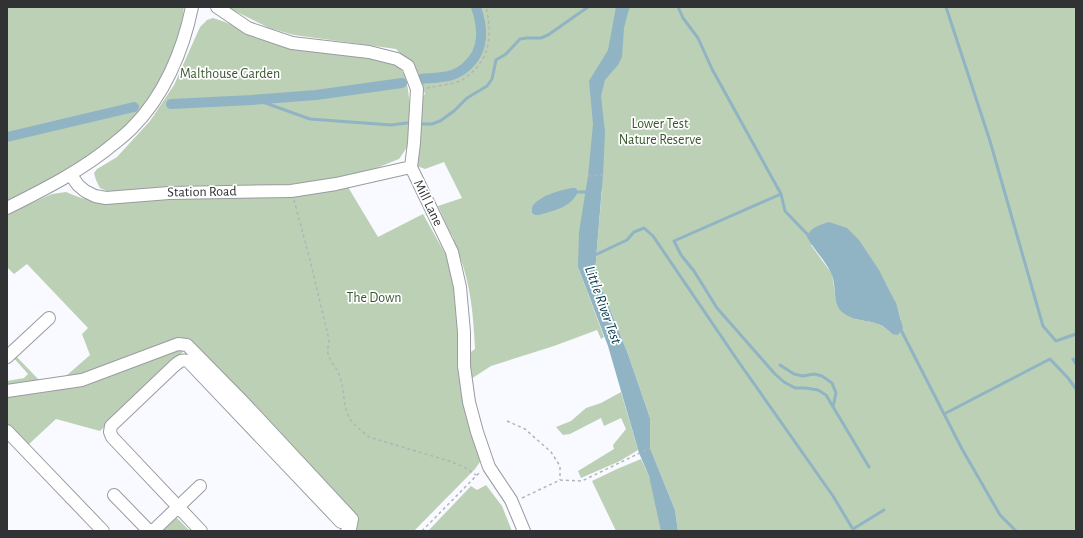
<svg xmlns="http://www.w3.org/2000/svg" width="1083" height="538" font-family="'Alegreya Sans',sans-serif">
<rect width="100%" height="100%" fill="#f9faff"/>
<path fill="#bcd0b5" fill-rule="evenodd" d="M7,7H184L180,38L165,74L141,112L121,132L82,162L7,203Z
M227,7H1076V531H678L675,510L650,448V418L628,354L595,272L602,189L578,267L604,337L601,339L597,330L554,346L491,366L471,379L468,354L475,349C473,308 470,278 453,239H454L449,230L438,206L462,198L444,162L425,169L417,166V153L422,97L425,94L416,71L396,49L294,35L269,28ZM860,241C876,266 893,291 901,320L892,334L887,329L877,323L855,319L836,300L832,274L811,245Z
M213,18L225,22L262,39L309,51L372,59L398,66L405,75L408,89L411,118L408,146L399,159L364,173L325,180L268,187L160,188L140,189L120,192H109L100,188L96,180L94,173L97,169L117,157L150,121L174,85L200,27L207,20Z
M348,187L378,237L423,214L447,257L456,284L462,391L480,462L475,469L414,531H347L187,345L83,377L7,388V381L24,378L28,374L12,356L14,354L39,380L66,376L90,355L82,334L88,328L27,264L14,274L7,267V214L52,194L66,192L81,198L110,203L189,197L241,198L284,197Z
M177,350L184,351L100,431L56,419L27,446L7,425V396L48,392L79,384Z
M621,392L638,450L620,461L581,478L578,471L614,449L613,445L626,429L621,418L604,426L601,418L570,434L563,435L556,427L571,421L586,408L601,403Z
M641,459L649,476L665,531H616L592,481L617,469Z
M486,485L502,506L512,531H428L471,486L477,490Z
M176,517L190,531H160Z"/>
<path fill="#90b4c4" d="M616,7H631L629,9L624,28L622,57L618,65L605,80L601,96L605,132L603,175L595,272L628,354L650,418V448L675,510L678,531H661L649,476L639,453L608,346L578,267L579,232L588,176L593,124L589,81L608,50Z
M572,188H576L578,192C570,208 555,210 539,215H535L532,213V207C540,195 558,191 572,188Z
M829,222L847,228L860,241L879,270L896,303L903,328L898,335L892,334C875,315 859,326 842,312C832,303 837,285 831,273C825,260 814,250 807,237C810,227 820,225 829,222Z"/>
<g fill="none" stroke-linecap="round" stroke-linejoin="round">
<path stroke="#90b4c4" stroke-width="3" d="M678,7L683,18L698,38L712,69L781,194L785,211L808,235
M946,7L990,141L1043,326L1056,341L1076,334
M257,100L310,119L391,125L407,123
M418,124H432L440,121L454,111L467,98L487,86L492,79L496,60L506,54L520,39L527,38H541L548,35L588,7
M578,192H589
M781,194L674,241L681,255L694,271L717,308L775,374L784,382L795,388H806L818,390L826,395L869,467
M595,255L627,240L634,232L644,228L653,236L738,361L833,496L854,531
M901,330L962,449L1000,515L1016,531
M1073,359L1076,364
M780,365L794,374L803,376L814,374L822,376L832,383L836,393L833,407
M944,414L1050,359L1068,378L1076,389
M853,529L884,510"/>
<path stroke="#90b4c4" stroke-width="10" d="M421,79C431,78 443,78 452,75C458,73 464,69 468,65C485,49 483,28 476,7
M171,104L252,100L316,95L402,83
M7,137L134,107"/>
<g stroke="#9a9ba1" stroke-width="14">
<path id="minor" d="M217,7L248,28L292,43L369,52L397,59L408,66L417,89L414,143L411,167L452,252L460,287L464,332V366L469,402L477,432L489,467L511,500L524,531
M71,175L78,185L85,191L95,196L106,198L169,193L291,191L336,184L411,167
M7,208C45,189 83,170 116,142C121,138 127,133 132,128C164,96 183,51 192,7
M7,357L49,318
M7,391L82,380L178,344L187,345L245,404L352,519L350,529L347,531
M7,431L103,531
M114,495L149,531
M153,531L200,486
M201,531L112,437L110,432L111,426L174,366C179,362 181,359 188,361L341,522"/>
</g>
<path stroke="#b3b4b8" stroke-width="1.5" stroke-dasharray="3 3" stroke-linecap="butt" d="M427,88C436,86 447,85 457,82C462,81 466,77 470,74C491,57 492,32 486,7
M588,176L603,175
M294,200L311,264L329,340C329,344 327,349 328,353C329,361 335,365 338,372C345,386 342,403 349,417C353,425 362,431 369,437L449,461L466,468L476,475
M507,421L525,429L551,452L560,466V480
M522,498L560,480L582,481L650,448
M422,531L479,473"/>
<use href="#minor" stroke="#fff" stroke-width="12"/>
</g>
<g text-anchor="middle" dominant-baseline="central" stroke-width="3.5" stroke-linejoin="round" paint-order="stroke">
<g font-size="14" fill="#39572e" stroke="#fff">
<text x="230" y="74">Malthouse Garden</text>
<text x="660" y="124">Lower Test<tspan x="660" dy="16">Nature Reserve</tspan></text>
<text x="374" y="298">The Down</text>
</g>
<g font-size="14" fill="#313234" stroke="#fff">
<text transform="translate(202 192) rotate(-1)">Station Road</text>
<text transform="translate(428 203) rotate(64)">Mill Lane</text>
</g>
<g font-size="15" font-style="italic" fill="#05394c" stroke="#fff">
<text transform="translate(603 305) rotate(70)">Little River Test</text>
</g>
</g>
<rect width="1083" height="538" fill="none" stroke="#313234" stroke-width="16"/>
</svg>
